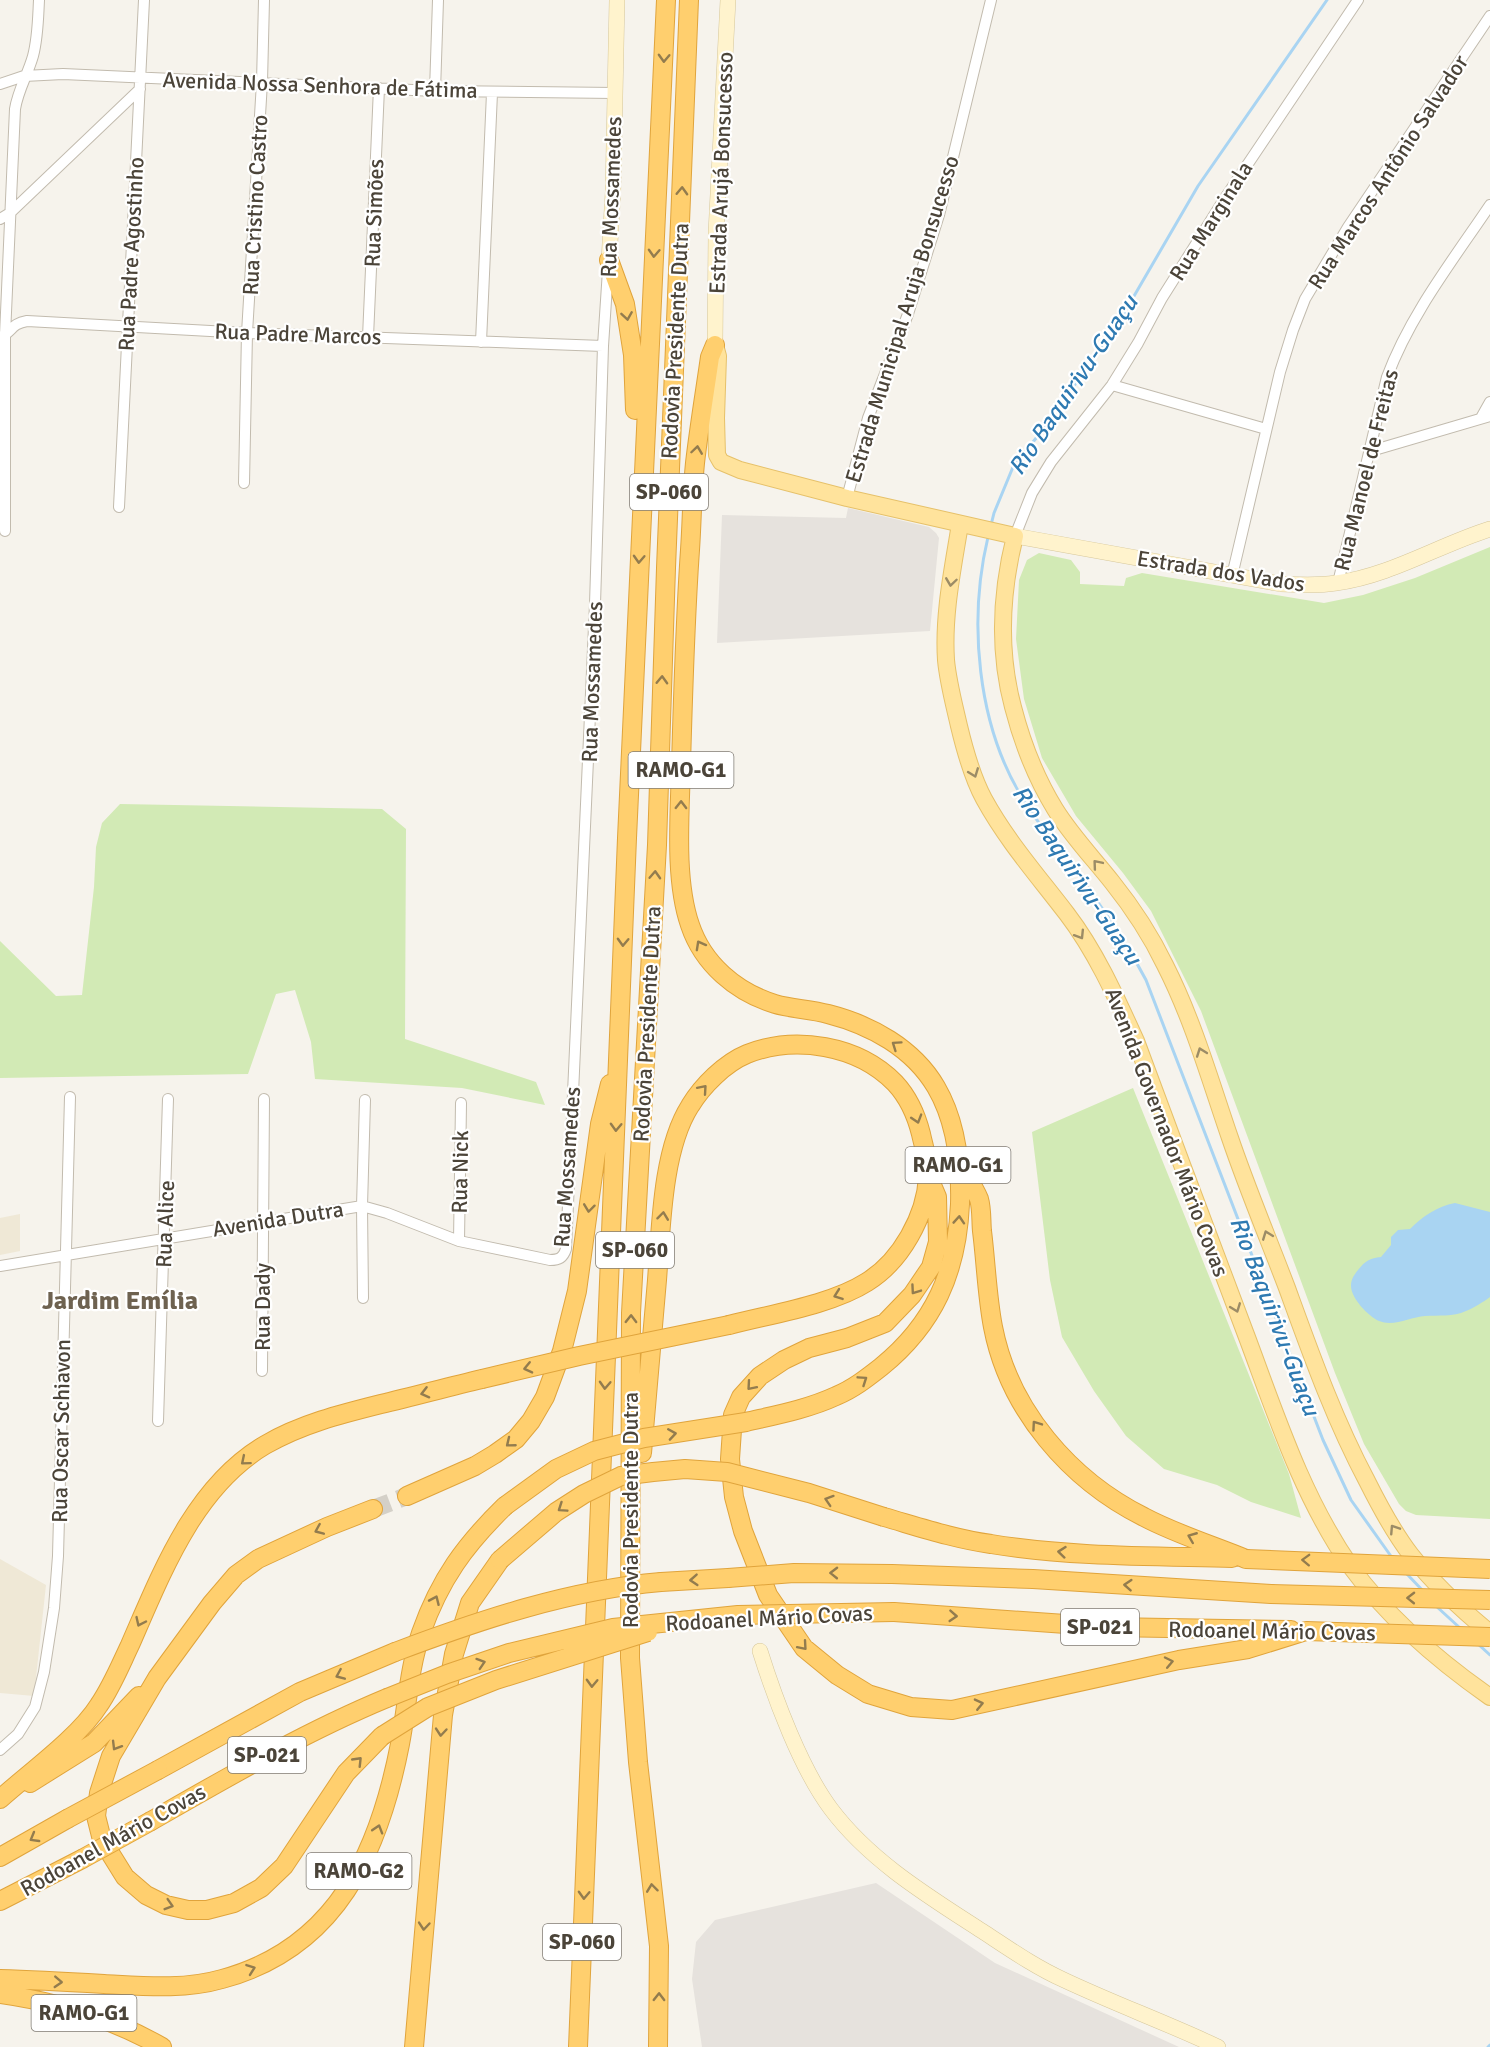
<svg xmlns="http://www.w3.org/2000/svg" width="1490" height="2047" font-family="Signika,sans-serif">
<rect width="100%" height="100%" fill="#f6f3ec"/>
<path fill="#e6e2dd" d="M848,508L929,527L936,533L939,538L930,631L717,643L722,515L846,518Z
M876,1883L995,1963L1179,2047H702L692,1979L696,1942L715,1920Z"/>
<path fill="#efe8d6" d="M20,1214V1251L0,1255V1218Z
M0,1559L46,1585L34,1696L0,1693Z"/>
<path fill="#d2eab5" d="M1490,547V1519L1416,1515L1406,1511L1399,1504L1364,1444L1335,1373L1201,1011L1151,911L1123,873L1076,816L1042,758L1024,699L1016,639L1019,580L1027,560L1039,553L1071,560L1080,572V584L1124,586L1126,578L1142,573L1324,603L1363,595L1415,578Z
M120,804L382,809L406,829L405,1039L536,1082L545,1105L462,1088L315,1079L311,1042L295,990L276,994L248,1074L0,1078V941L56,996L82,995L94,887L96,847L102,823Z
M1133,1088L1289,1474L1301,1518L1251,1502L1217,1485L1164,1469L1126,1436L1094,1391L1062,1337L1050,1280L1032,1132Z"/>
<path fill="#a9d4f2" d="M1455,1203L1490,1212V1297C1483,1302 1474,1308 1466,1311C1453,1317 1438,1315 1425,1316C1410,1317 1394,1327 1379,1321C1368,1316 1351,1298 1351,1286C1351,1279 1354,1275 1358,1270C1365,1261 1370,1258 1381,1257L1391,1245V1237L1398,1230L1410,1229C1422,1217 1437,1206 1455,1203Z"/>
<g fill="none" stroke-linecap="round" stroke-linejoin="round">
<path stroke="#a9d4f2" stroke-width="3" d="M991,525L994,513L1013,467L1049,422L1123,315L1198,186L1327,0
M988,537C968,621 977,725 1023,799C1035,820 1052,839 1066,858C1096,898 1123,937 1146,980L1323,1440L1351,1500L1393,1559
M1406,1573L1424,1592
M1436,1606L1460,1628
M1478,1644L1490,1655
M1488,2047L1490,2045"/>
<path stroke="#d4d0c8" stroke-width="18" stroke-dasharray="18 9" stroke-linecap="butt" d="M373,1509L407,1496"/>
<g stroke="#c2bbae" stroke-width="12">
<path id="street" d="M0,84L24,76L63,74L435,91L615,93
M435,91L438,0
M0,219L10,213L140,89
M0,337C13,332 10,324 27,321L247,333L603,346
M368,337L379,88
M481,342L492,93
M1112,385L1266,429
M1481,418L1490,402
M1371,451L1490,416
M244,483L247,333L262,82L264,0
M847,498L868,418L908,314L939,215L991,0
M119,507L144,0
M5,531V335L15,109C18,90 28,74 33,56C38,37 38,19 39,0
M1015,536L1032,493L1051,462L1112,385L1138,343L1162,298L1225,198L1358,0
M1232,576L1280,372L1293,330L1305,299L1348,227L1490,16
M1338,583L1387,377C1410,315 1453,260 1490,205
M459,1241L461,1103
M0,1266L362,1206L387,1213L459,1241L550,1260C559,1260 563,1258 566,1249L595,604L603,346L608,270
M363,1298L362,1206L365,1100
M262,1371L264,1099
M158,1421L168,1099
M0,1750L18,1734L35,1707L44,1672L54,1608L58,1556L70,1097"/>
</g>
<g stroke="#d6c79b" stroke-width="16">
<path id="secondary" d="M609,260L613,192L617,0
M715,345L716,233L728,0
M1015,536L1281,584C1299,585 1318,586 1336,583C1390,576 1439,545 1490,529
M760,1651C775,1699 801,1769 831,1809C870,1861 928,1896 982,1931C1008,1948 1035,1967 1064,1980C1115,2004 1167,2023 1218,2047"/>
</g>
<g stroke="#e6c16a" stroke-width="18">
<path id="primary" d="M715,345L718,356L716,418L717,455L721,462L740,470L847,498L1015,536C1001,592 998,651 1013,707C1022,742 1036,778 1055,809C1071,835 1093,858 1112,882C1132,907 1151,936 1165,965C1193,1020 1210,1080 1230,1138C1247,1188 1268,1238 1287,1288C1311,1354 1334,1419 1367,1481C1380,1507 1394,1533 1411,1555C1434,1584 1462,1610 1490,1633
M960,524C953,568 943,614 946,660C948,682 954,704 959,726C965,751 972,777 984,799C1007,841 1038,876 1067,914C1096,952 1116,997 1136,1041C1173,1141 1210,1240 1248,1340C1277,1418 1303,1498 1351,1567C1389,1619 1437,1660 1490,1697"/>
</g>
<g stroke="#e0a43c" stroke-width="20">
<path id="highway" d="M609,260L625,304L633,355L635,410
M715,345L710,357C705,392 699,428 695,463C692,492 692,521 690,550C685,622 683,693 681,765C680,813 674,879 690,925C703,964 736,992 775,1004C792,1009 810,1009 828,1014C871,1025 913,1048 936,1087C956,1121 961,1165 960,1204C957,1272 934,1324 881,1367C867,1378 853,1389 836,1396C808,1409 776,1415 746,1422
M961,1167C967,1177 975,1189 979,1199C982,1209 981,1221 982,1231C986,1263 987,1296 993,1327C1009,1410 1070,1480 1144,1517C1176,1534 1212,1545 1246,1559
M928,1176L937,1197L938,1242L931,1267L912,1295L885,1323L847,1338L809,1348L784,1360L760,1376L741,1397L733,1415L730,1459L734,1497L743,1531L768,1595L804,1648L837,1675L868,1694L911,1707L952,1710L1179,1660L1248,1649L1306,1631
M642,1453C647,1395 652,1337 657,1280C661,1228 662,1150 690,1106C702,1086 725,1063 747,1054C795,1035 858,1045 895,1083C909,1098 916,1114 921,1134C924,1148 929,1162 928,1177C926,1216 901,1261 867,1282C831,1305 771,1314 729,1325
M407,1496L475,1466L495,1454L516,1439L531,1421L545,1397L562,1351L577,1291L600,1124L610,1084
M373,1509L327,1527L258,1559L236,1575L212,1603L157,1678L111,1756L99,1793L96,1816L102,1840L125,1877L146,1895L166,1905L188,1910H207L234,1903L261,1888L284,1866L346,1773L382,1736
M884,1517C919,1527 955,1539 991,1544C1070,1557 1152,1556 1232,1558
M892,1574L1033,1579L1271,1594
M661,1582L728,1578
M894,1612L1108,1627L1291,1630
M158,1770L300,1692L395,1652
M30,1783L94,1743L139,1696
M0,1799C29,1773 79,1737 99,1705C112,1686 120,1666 130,1645C162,1572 194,1487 265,1445C301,1424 341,1414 381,1404C415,1396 448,1387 482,1379
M151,1821C228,1777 305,1732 387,1698
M0,1857L67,1819
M0,1901L82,1859
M0,1979C35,1980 70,1982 104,1984C143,1986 184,1990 222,1979C337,1948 379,1852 400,1744C407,1708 409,1668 421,1633C440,1579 465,1545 505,1506
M0,1994C57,2002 113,2019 162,2047
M414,2047L443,1715L454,1654L470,1603L500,1560
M578,2047L627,838L666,0
M658,2047L659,1946L638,1762L630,1658L631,1313L657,845L666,568L689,0"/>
</g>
<use href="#street" stroke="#fff" stroke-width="10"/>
<use href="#secondary" stroke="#fff3cd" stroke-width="15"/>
<use href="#primary" stroke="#ffe39c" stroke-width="16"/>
<use href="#highway" stroke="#ffcf6e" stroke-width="18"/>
<g stroke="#e0a43c" stroke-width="20" stroke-linecap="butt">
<path id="highway-bridge" d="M482,1379L579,1356L729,1325
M505,1506L556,1469L594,1451L644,1438L746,1422
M1246,1559L1490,1569
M500,1560L556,1512L584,1494L621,1476L653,1472L685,1469L727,1472L809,1493L884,1517
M728,1578L794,1573L892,1574
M1271,1594L1490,1600
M1306,1631L1490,1637
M395,1652C480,1620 569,1590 661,1582
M387,1698L447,1674L509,1653L613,1628L738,1615L894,1612
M382,1736L428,1707L496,1680L648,1632
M67,1819L158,1770
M82,1859L151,1821"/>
</g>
<use href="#highway-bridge" stroke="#ffcf6e" stroke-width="18"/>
</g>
<defs><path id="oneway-chevron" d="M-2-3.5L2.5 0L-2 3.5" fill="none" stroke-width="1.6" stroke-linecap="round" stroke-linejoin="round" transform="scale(1.5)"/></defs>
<g stroke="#937c4e">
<use href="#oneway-chevron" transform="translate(664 58) rotate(92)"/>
<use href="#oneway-chevron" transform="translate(682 191) rotate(-88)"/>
<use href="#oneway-chevron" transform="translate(654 253) rotate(93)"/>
<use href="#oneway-chevron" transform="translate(627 316) rotate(81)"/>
<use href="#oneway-chevron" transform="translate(697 450) rotate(-82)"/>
<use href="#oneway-chevron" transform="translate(639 559) rotate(93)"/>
<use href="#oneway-chevron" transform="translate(662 680) rotate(-88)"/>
<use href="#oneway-chevron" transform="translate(681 805) rotate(-89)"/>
<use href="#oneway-chevron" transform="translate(655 875) rotate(-87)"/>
<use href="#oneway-chevron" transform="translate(623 942) rotate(92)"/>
<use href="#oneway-chevron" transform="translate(700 945) rotate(-119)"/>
<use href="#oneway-chevron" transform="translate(896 1045) rotate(-145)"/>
<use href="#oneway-chevron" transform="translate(703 1089) rotate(-49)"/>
<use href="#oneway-chevron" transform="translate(917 1119) rotate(73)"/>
<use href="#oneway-chevron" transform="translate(616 1127) rotate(92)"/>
<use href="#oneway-chevron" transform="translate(589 1208) rotate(97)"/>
<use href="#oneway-chevron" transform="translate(663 1216) rotate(-83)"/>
<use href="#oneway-chevron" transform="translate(959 1220) rotate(-86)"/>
<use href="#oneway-chevron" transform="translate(915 1290) rotate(125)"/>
<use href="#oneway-chevron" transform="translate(838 1295) rotate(160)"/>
<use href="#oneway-chevron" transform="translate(631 1319) rotate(-89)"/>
<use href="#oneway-chevron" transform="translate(528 1368) rotate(167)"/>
<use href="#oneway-chevron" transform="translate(863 1380) rotate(-34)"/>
<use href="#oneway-chevron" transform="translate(605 1385) rotate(93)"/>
<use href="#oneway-chevron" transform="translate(751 1386) rotate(131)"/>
<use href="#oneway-chevron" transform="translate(425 1393) rotate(166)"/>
<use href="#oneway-chevron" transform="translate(1036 1425) rotate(-125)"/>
<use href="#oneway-chevron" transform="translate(672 1434) rotate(-9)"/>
<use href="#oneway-chevron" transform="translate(510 1443) rotate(141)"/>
<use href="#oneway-chevron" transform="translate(245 1461) rotate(140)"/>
<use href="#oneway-chevron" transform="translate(829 1500) rotate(-162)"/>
<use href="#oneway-chevron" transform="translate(562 1508) rotate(146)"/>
<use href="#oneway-chevron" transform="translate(319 1530) rotate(157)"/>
<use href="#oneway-chevron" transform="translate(1192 1537) rotate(-158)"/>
<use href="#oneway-chevron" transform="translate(1062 1552) rotate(-174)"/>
<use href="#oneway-chevron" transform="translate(1306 1560) rotate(-178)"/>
<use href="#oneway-chevron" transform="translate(834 1573) rotate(-179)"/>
<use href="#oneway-chevron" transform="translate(694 1580) rotate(176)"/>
<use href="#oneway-chevron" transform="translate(1128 1585) rotate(-176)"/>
<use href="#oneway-chevron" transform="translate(1411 1598) rotate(-179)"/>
<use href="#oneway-chevron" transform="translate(435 1600) rotate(-66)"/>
<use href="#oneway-chevron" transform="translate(953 1616) rotate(4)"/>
<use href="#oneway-chevron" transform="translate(140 1622) rotate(115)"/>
<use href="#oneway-chevron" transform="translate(803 1646) rotate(49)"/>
<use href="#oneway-chevron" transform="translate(1169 1662) rotate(-12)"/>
<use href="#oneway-chevron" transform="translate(481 1663) rotate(-18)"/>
<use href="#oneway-chevron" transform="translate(340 1675) rotate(157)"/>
<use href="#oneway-chevron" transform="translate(592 1683) rotate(92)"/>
<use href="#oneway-chevron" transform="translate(979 1704) rotate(-13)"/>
<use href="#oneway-chevron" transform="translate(441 1732) rotate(95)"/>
<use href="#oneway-chevron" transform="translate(116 1746) rotate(121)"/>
<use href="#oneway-chevron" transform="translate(358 1761) rotate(-46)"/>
<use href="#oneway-chevron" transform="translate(378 1829) rotate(-73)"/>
<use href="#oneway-chevron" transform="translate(34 1838) rotate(150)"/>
<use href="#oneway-chevron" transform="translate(652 1888) rotate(-97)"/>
<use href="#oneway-chevron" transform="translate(584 1895) rotate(92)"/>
<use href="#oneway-chevron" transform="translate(169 1905) rotate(17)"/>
<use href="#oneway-chevron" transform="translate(424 1926) rotate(95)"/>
<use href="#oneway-chevron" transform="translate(251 1969) rotate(-20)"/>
<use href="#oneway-chevron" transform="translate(58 1982) rotate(3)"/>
<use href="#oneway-chevron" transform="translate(659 1997) rotate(-89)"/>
</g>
<g stroke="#9c8c66">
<use href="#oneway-chevron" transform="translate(951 582) rotate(98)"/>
<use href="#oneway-chevron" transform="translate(974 773) rotate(69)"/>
<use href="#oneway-chevron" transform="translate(1097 864) rotate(-130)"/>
<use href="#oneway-chevron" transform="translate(1080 935) rotate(58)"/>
<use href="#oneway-chevron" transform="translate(1201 1052) rotate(-110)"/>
<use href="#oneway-chevron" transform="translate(1267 1235) rotate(-111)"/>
<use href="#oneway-chevron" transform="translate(1236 1308) rotate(69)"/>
<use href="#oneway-chevron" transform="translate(1394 1529) rotate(-123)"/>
</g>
<g text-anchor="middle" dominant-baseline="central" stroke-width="4.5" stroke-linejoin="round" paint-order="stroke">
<g fill="#fff" stroke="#817c74" stroke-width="1.5">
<rect x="630" y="474" width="78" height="36" rx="4.5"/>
<rect x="628.5" y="752" width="105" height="36" rx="4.5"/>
<rect x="905.5" y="1147" width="105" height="36" rx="4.5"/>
<rect x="596" y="1232" width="78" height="36" rx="4.5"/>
<rect x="1061" y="1609" width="78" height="36" rx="4.5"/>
<rect x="228" y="1737" width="78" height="36" rx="4.5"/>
<rect x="306.5" y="1853" width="105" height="36" rx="4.5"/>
<rect x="543" y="1924" width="78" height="36" rx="4.5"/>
<rect x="31.5" y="1995" width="105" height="36" rx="4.5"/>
</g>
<g font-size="21" font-weight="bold" fill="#4b4439">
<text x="669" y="492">SP-060</text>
<text x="681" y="770">RAMO-G1</text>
<text x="958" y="1165">RAMO-G1</text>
<text x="635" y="1250">SP-060</text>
<text x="1100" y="1627">SP-021</text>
<text x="267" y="1755">SP-021</text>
<text x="359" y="1871">RAMO-G2</text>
<text x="582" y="1942">SP-060</text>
<text x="84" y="2013">RAMO-G1</text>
</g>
<g font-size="22" fill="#4b4439" stroke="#fff">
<text transform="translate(320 85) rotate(2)">Avenida Nossa Senhora de Fátima</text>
<text transform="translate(1388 172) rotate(-57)">Rua Marcos Antônio Salvador</text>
<text transform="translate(721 173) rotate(-88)">Estrada Arujá Bonsucesso</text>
<text transform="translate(611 197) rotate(-88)">Rua Mossamedes</text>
<text transform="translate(255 205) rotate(-87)">Rua Cristino Castro</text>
<text transform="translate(374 213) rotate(-88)">Rua Simões</text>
<text transform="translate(1211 221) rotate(-58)">Rua Marginala</text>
<text transform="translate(131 254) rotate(-87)">Rua Padre Agostinho</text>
<text transform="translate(902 319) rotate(-73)">Estrada Municipal Aruja Bonsucesso</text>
<text transform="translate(298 334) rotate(2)">Rua Padre Marcos</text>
<text transform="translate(675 341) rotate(-87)">Rodovia Presidente Dutra</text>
<text transform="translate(1366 470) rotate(-76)">Rua Manoel de Freitas</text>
<text transform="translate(1221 571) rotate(9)">Estrada dos Vados</text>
<text transform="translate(592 682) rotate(-88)">Rua Mossamedes</text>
<text transform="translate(647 1024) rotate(-87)">Rodovia Presidente Dutra</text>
<text transform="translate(1167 1132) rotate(69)">Avenida Governador Mário Covas</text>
<text transform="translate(567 1167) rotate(-86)">Rua Mossamedes</text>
<text transform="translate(460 1172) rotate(-89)">Rua Nick</text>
<text transform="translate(278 1219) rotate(-9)">Avenida Dutra</text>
<text transform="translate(165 1224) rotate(-88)">Rua Alice</text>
<text transform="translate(262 1307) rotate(-90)">Rua Dady</text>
<text transform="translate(61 1431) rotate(-89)">Rua Oscar Schiavon</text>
<text transform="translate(630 1510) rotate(-90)">Rodovia Presidente Dutra</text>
<text transform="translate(769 1618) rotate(-3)">Rodoanel Mário Covas</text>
<text transform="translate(1272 1631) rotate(1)">Rodoanel Mário Covas</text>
<text transform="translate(113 1840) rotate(-29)">Rodoanel Mário Covas</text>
</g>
<g font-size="24" font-style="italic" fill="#2e7ab2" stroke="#fff">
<text transform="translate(1073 385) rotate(-56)">Rio Baquirivu-Guaçu</text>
<text transform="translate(1077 875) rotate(56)">Rio Baquirivu-Guaçu</text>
<text transform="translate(1275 1316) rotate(69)">Rio Baquirivu-Guaçu</text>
</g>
<g font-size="26" font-weight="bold" fill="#6e6250" stroke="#fff">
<text x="120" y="1301">Jardim Emília</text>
</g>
</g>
</svg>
